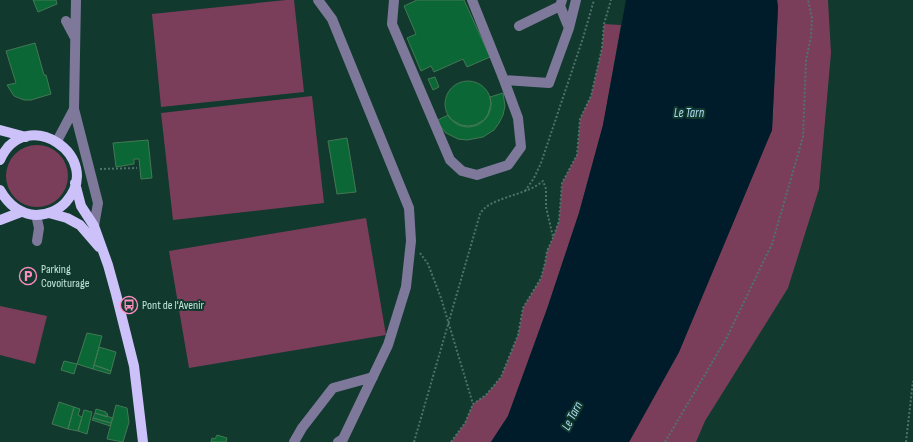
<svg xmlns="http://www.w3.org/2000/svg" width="913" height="442" font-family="'Sofia Sans Condensed',sans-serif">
<rect width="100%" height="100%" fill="#11392e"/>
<path fill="#7b3e5a" d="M286,0H294L304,92L161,107L152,14Z
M777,0H828L831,53L819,189L788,288L705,421L696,442H629L679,352L772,130L778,7Z
M604,24L621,25L603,125L579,213L547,309L508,416L491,442H451L465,423L473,404L486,395L501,377L518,335L523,308L541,278L545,263L547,251L553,238L559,221L562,183L577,155L580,119L591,96L602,48Z
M312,96L324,203L173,220L161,113Z
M6 176a31 31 0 1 1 62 0a31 31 0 1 1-62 0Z
M366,218L386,335L189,368L169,251Z
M0,306L47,316L35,364L0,355Z"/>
<path fill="#001c2a" d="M626,0H777L778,7L772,130L679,352L629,442H491L508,416L547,309L579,213L603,125Z"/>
<path fill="#0b6836" stroke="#447854" d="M33,0H56L57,4L38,12Z
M417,0H464L490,57L467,67L463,59L434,72L431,66L421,71L407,38L416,34L404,6Z
M35,43L44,75H46L51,94L31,100H24L14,96L7,85L16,83L6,51Z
M435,77L439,87L433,90L428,79Z
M445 104a23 23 0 1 1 46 0a23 23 0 1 1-46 0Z
M503,93L505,106L503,115L499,123L494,130L483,137L467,140L458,139L446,133L436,121L448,115L452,120L461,125L468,126L475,125L484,120L488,114L491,104L490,97Z
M347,138L356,192L337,194L328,141Z
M148,140L152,178L141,179L139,159H134V164L116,167L113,143Z
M87,333L102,336L93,369L77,364Z
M99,347L116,352L111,371L94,365Z
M64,361L77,364L74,374L61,370Z
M94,365L111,371L110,374L93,369Z
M59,402L74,407L68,429L52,424Z
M116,405L127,408L129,422L123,442L107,439Z
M74,407L80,409L78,415L82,417L78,431L68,429Z
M96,409L106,412V414H108L107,417L95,413Z
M84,410L92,412L87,434L78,431Z
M95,413L113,418L111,423L93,418Z
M93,418L111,423L110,426L92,420Z
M217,435L227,438L226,442H211L212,438L215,439Z"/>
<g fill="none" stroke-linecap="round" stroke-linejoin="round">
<path stroke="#4e7469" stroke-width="2" stroke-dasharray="2 2" stroke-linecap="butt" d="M100,169L137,168
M525,191L534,178L541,163L583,38L594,0
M420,253L428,264L441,298L473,404
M414,442L480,214C489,197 526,196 543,181L546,189V207L553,237
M451,442L465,423L473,404L486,395L501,377L518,335L523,308L541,278L545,263L547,251L553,238L559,221L562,183L577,155L580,119L591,96L602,48L604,24L611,0
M665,442L726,339L772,244L803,137L806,60L811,37L812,18L808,0
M906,442L913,381"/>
<path stroke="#7e799a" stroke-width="10" d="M318,0L332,19L409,208L411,241L406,287L388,345L343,439L338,442
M394,0L392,24L450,160L462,171L477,175L508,165L521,147L518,118L504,80
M472,0L504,80L549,83L569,28L576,0
M560,6L569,28
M66,21L74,36
M519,26L560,6L562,0
M74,109L98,203L94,226
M57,141L74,109L76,0
M36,215L39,228L37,241
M294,442L302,428L333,388L373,377"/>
<path stroke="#ccc2f9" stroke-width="10" d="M0,130L26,137
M0,160C25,103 106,157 66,202C59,210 47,215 36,215C19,214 8,204 0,190
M75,183L81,206L94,226L108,265L116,294L134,366L143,442
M49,213L67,218L80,225L99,247
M0,220L21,212"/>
</g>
<defs>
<g id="parking-ring" transform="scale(0.9)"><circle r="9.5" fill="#11392e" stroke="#fd8ec0" stroke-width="1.5"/><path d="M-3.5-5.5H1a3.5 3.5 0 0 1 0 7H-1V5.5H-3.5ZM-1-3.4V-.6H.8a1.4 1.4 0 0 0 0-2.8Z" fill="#fd8ec0"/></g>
<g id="bus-ring" transform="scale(0.9)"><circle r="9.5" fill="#11392e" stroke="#fd8ec0" stroke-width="1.5"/><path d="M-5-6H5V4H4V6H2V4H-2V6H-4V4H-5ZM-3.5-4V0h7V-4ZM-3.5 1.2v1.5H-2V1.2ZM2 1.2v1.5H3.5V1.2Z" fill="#fd8ec0"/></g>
</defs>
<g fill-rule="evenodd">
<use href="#parking-ring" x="28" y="276"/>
<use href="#bus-ring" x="129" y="305"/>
</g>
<g text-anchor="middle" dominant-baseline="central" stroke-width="4" stroke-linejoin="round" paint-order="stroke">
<g font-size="12" fill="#c1e5d9" stroke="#11392e" text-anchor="start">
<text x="41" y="269">Parking<tspan x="41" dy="14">Covoiturage</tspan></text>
<text x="142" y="305">Pont de l'Avenir</text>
</g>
<g font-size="13" font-style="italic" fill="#aedaf3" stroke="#11392e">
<text x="689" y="113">Le Tarn</text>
<text transform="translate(572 416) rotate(-63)">Le Tarn</text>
</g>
</g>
</svg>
